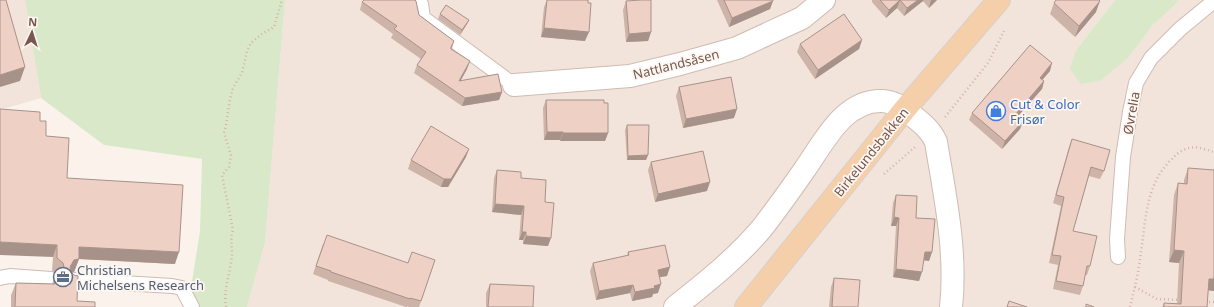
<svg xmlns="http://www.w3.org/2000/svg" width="1214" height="307" font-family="'Noto Sans',sans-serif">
  <rect width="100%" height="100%" fill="#fbf3eb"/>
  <path fill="#f2e4da" d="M0,0H25L41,98L0,110Z
    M285,0H1115L1076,50L1129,57L1152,26L1175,5L1178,0H1214V307H247L265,243Z"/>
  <path fill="#dae8ca" d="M25,0H285L265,243L247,307H188L200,231L202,159L104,145L41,98Z
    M1115,0H1178L1175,5L1152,26L1129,57L1101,80L1081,84L1070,69L1076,50Z"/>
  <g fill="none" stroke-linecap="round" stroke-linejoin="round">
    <g stroke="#cfbcb3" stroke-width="16">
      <path id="service" d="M415,0L421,4L423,18L514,85
        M1118,257L1117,239L1123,157L1130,112L1136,83L1151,58L1180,29L1214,1
        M0,278L10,276L51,279
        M74,280L172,286L182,288L192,307"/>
    </g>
    <g stroke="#cfbcb3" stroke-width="24">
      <path id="minor" d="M514,85L630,76L680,64L737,48L802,18L824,0
        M675,307C705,283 737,258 762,228C777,209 791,189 805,169C824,142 844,99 883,101C892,102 901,106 908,112C919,121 930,128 936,142C945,196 957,252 951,307"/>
    </g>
    <g stroke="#d8d0ce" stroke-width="24">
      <path id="primary" d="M746,307L905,109L999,0"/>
    </g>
    <path stroke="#d4b3a7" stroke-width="2.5" stroke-dasharray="1 3" stroke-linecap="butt" d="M945,117L988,63L1004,31
      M884,174L915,147
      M1135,287L1157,299L1180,300
      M1205,302H1214
      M226,307C223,288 231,272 232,254C232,245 230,239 233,230L222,175L229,167L231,155L224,133L226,125L230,99L233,88L242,73L247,51L251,43L262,34L274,27L282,0
      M1130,307C1134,291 1138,275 1140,259C1146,224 1144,185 1172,159C1176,154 1183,149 1190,148C1198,146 1207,150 1214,152"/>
    <use href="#service" stroke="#fff" stroke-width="14"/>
    <use href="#minor" stroke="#fff" stroke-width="22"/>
    <use href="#primary" stroke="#f4cfa9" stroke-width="22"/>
  </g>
  <path fill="#ceb3a9" d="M547,0H588L585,41L541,37L544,7Z
    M717,0H773L770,9L729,27Z
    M872,0H937L929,8L923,1L904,16L897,8L886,18L872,2Z
    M626,1L651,32L648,41L626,42L623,10Z
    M362,2L419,15L454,41L452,49L467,69L461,80L502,92L499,100L462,106L414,73L417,65L421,59L391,38L393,34L360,10Z
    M1054,3L1096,12L1075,37L1050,14Z
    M440,14L469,20L467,24L460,35L438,19Z
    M862,40L859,49L815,79L797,52L800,44Z
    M1050,71L1042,80L1044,81L1042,89L1017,117L1023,121L1020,129L1002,149L969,120L972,113Z
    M679,87L734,118L683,128L676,96Z
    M546,100L608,133L605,141H560V140H544L543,108Z
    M40,121L46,136L67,178L175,264L79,259L74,272H72L77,301L95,307H11V295L16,283L52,284L56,275L57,274L52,271L53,257Z
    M627,125L648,155L646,160H627L625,130Z
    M1072,139L1104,171L1100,179L1089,176L1073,231L1090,266L1087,275H1085L1083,286L1080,295L1053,289L1058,265L1049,263L1061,206L1053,203L1069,147Z
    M466,157L448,187H441L408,169L411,160Z
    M651,162L707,191L655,202L648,170Z
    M1188,168L1214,291L1208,290L1207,307H1162L1164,303L1177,304L1179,263L1169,262L1174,195L1178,183H1184V180Z
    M497,170L521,178L545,202L548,246L523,244V240H519L521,215L492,212L494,178Z
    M896,195L916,218L932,252L929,261L924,260L919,281L893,277L896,226H891L893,203Z
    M323,244L408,263L435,260L419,307H409L407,306V307H406L328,281V280L313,274Z
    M628,252L667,276L659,277L658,293L653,294L652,297L632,301L630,293L596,300L590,271L593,263L627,256Z
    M834,278L858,307H829L831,287Z
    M490,284L533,307H486V293Z"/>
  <path fill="#a7928a" d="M900,0L897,8L886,18L889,10Z
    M918,0H924L923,1L904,16L907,8Z
    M931,0H937L929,8Z
    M773,1L770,9L729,27L732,18Z
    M1100,1L1096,12L1075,37L1079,26Z
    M469,20L467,24L460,35L462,30Z
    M544,28L589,32L585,41L541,37Z
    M651,32L648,41L626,42L629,34Z
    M862,40L859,49L815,79L818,70Z
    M470,61L467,69L456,89L459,81Z
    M1052,63L1050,71L1038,85L1040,78Z
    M25,67L20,81L0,87V75Z
    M1044,81L1042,89L1013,122L1015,115Z
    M502,92L499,100L462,106L465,98Z
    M737,109L734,118L683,128L686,119Z
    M1023,121L1020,129L1002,149L1005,141Z
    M547,132H563L560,140H544Z
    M563,133H608L605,141H560Z
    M469,149L466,157L448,187H441L444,179Z
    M648,155L646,160H627L628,156Z
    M710,182L707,191L655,202L658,194Z
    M495,204L524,206L521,215L492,212Z
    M894,217L899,218L896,226H891Z
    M522,232H526L523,240H519Z
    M526,236L551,238L548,246L523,244Z
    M0,242L57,245L53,257L0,255Z
    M79,247L179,252L175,264L79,259L74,272L70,273V267Z
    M1174,250L1184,251L1179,263L1169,262Z
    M925,252H932L929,261L922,260Z
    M670,267L667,276L655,278L658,270Z
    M896,269L922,272L919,281L893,277Z
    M1209,279H1214V291L1204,290Z
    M661,284L658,293L653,294L652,297L632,301L635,292L654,286Z
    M633,285L630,293L596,300L599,291Z"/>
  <path fill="#efd0c5" stroke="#a7928a" d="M0,0H6L25,67L0,75Z
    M364,0H415L416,1L419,15L454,41L451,47V49L470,61L459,81L498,74L502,92L465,98L417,65L426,52L394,29L397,26L362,2Z
    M547,0H588V3H591L589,32L544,28Z
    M641,0H651V32L629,34L626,1Z
    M724,0H773V1L732,18Z
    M880,0H918L907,8L900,0L889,10Z
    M1056,0H1099L1100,1L1079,26L1054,3Z
    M446,5L469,20L462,30L440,14Z
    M844,14L862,40L818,70L800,44Z
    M1030,45L1052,63L1040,78L1044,81L1015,115L1023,121L1005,141L972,113Z
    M731,77L737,109L686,119L679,87Z
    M546,100H604V103H608V133H563V132H547Z
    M0,109L40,112V121H46V136L69,138L67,178L183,185L179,252L79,247V259L74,260L70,267L71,272L74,275L78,276L77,301L95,302V307H15L16,283L55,284L56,275L62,272L64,267L63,263L57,258V245L0,242Z
    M627,125H649L648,155L628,156Z
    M431,126L469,149L451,179H444L411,160Z
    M1072,139L1110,150L1104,171L1091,167L1073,231L1097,236L1090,266H1087L1083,286L1056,281L1061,256L1052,255L1064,197L1056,195Z
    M703,151L710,182L658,194L651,162Z
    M1188,168L1214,170V279H1209L1207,307H1164V303L1181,304L1184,251L1174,250L1178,183L1187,184Z
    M497,170L521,172V178L546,180L545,202L554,203L551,238L526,236V232H522L524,206L495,204Z
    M896,195L917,196L916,218L935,219L932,252H925L922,272L896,269L899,218L894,217Z
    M327,235L408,263L412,252L435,260L421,301L410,298V299L331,272V271L316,266Z
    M665,245L670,267L658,270L661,284L654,286L655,288L635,292L633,285L599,291L593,263L629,255L628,252Z
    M834,278L860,280L858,307H832Z
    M490,284L534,286L533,307H488Z
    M1009,301L1027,307H1007Z
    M1086,304L1094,307H1086Z"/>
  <defs>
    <g id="shop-ring" transform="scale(1)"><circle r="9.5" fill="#fef7f1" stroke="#3f7fe0" stroke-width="1.5"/><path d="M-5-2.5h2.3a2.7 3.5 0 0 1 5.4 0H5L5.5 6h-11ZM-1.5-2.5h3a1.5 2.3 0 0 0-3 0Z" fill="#3f7fe0"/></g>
    <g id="office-ring" transform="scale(1)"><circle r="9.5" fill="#fef7f1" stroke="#5c6f8a" stroke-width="1.5"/><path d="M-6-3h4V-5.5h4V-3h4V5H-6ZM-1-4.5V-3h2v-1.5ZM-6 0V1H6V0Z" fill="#5c6f8a"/></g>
  </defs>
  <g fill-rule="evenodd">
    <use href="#shop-ring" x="996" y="111"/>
    <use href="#office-ring" x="63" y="277"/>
  </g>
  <g text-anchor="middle" stroke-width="3.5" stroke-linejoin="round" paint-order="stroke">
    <g font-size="13" fill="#75584f" stroke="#fef7f1">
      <text transform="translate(676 64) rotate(-14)" y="5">Nattlandsåsen</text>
      <text transform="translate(1131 113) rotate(-80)" y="5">Øvrelia</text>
      <text transform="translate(871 152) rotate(-51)" y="5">Birkelundsbakken</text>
    </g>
    <g font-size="13" fill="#366cbe" stroke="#fef7f1" text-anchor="start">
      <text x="1010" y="109">Cut &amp; Color<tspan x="1010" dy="15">Frisør</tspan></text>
    </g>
    <g font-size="13" fill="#4e5e75" stroke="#fef7f1" text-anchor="start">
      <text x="77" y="275">Christian<tspan x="77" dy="15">Michelsens Research</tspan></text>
    </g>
  </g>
  <g transform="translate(32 32) rotate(4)" stroke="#fef7f1" stroke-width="3" paint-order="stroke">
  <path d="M0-3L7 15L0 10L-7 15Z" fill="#75584f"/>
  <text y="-6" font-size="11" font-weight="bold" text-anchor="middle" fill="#75584f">N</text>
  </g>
</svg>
